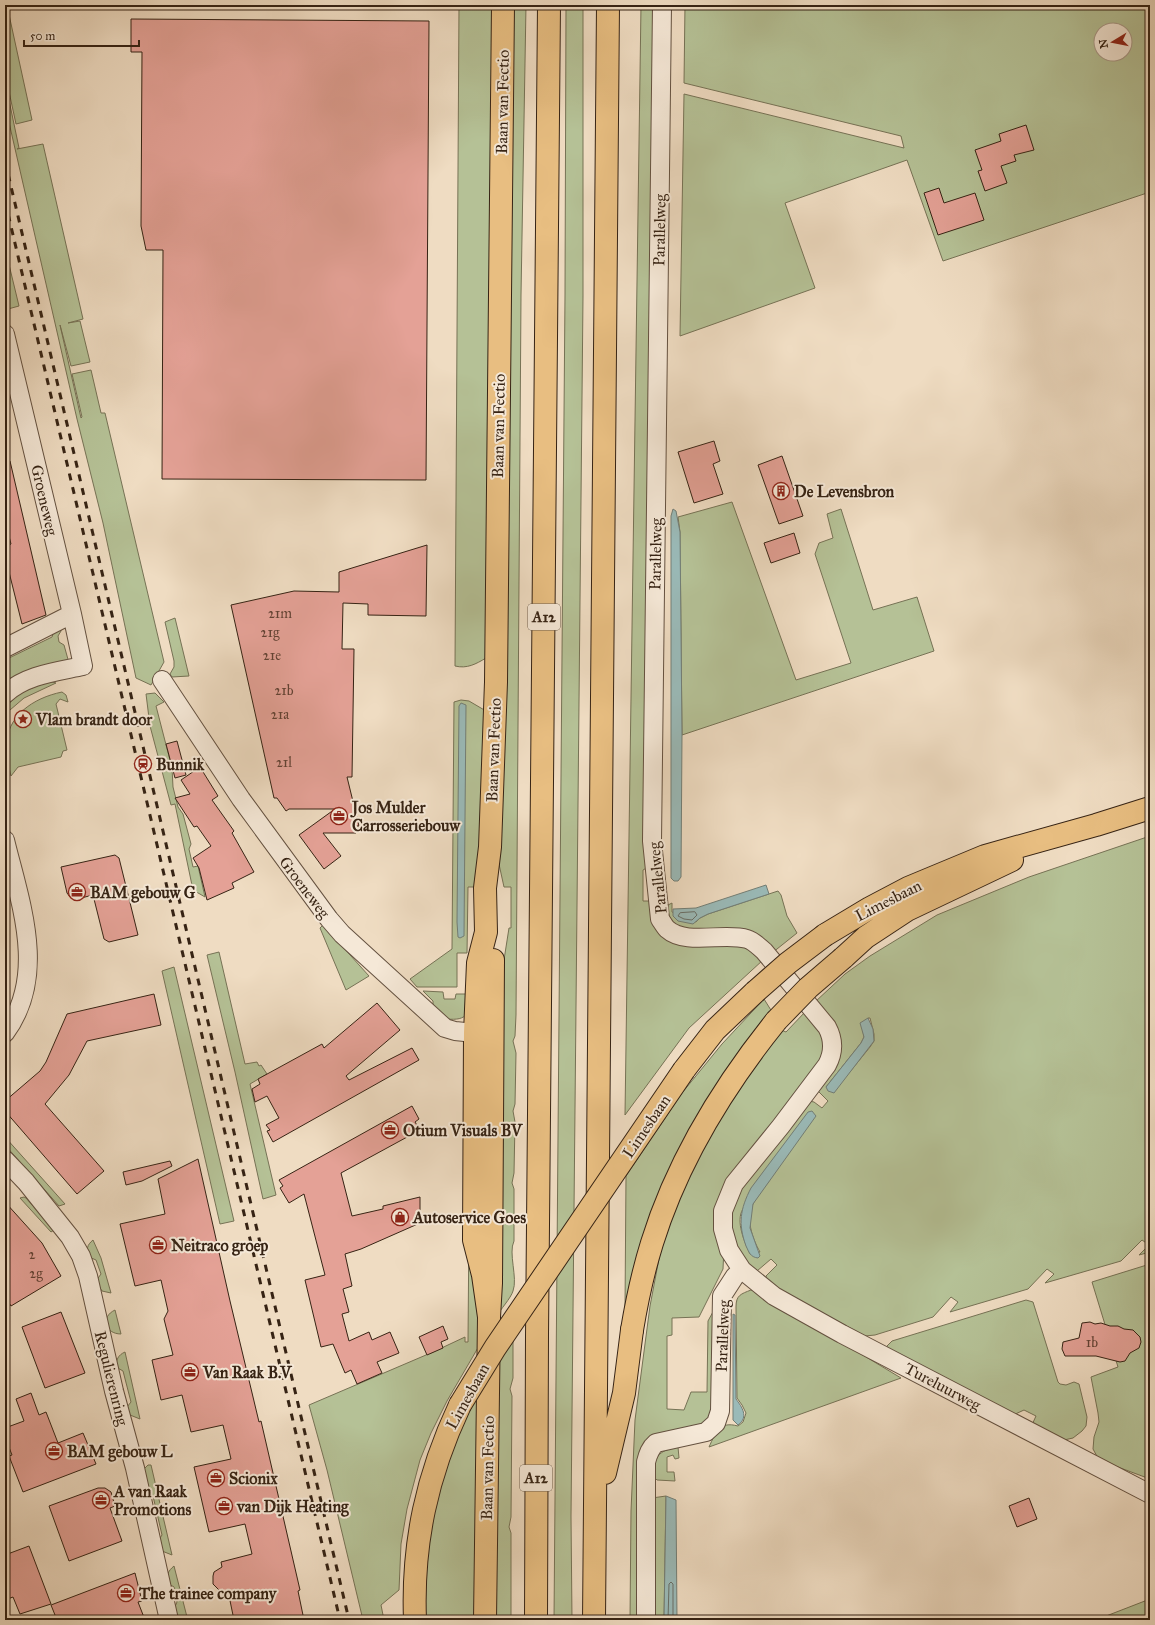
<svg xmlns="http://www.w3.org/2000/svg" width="1155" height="1625" font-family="'IM FELL Great Primer',serif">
  <rect width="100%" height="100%" fill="#efdcc2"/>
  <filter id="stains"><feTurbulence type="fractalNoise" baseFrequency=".005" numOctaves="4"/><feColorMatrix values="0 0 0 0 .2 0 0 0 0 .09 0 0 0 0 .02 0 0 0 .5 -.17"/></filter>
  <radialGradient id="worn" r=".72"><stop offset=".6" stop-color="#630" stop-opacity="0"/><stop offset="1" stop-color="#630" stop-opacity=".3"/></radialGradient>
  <path fill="#b5c196" stroke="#767255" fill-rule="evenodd" d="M5,5H10L11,9L8,10L32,120L16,124L5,73Z
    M459,5H495L486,658C476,664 467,669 455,666Z
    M511,5H526L521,295L516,1015L515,1036L513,1041L516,1053L515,1104L513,1111L515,1122L514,1173L512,1183L514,1189V1241C508,1253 518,1278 513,1291C511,1298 500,1310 496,1317L501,979L509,928H511V887H504L497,855Z
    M566,5H583V296L571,1516L572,1620H554L565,295Z
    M641,5H656L650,866L643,870V901H651L654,921L744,946L763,960L689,1028L625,1115Z
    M685,5H1150V192L943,261L907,160L785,203L815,288L680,336L684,94L904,148L901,136L684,83ZM1101,30H1125V54H1101Z
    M5,81L19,148L17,149L43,144L83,319L68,323L80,321L90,362L71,366L60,325L81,418L82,417L72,374L91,370L101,413H105L164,662L151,685L136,678L103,523L77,419L5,105Z
    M5,248L19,306L8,309L5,294Z
    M732,502L796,680L851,663L815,554L819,543L833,538L827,514L841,509L873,610L917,597L934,651L682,735L680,532L678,517Z
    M175,618L189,676L172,677L170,674L174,667V661L165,622Z
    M61,629V631L58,636L59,642L64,645L69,663L5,684V660L52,637L54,631Z
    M49,681L56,683L24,698L10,710L6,707L18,694Z
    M62,692L66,695L68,702L60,699L56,704L67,750L63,751L61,757L18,767L11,776C9,767 6,758 6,748C6,716 33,698 62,692Z
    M155,693L164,702L156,706L172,768L173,787L178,807L183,814L191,844L189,849L193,867L198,866L205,897L193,890L175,804L171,805L150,726L146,694Z
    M461,700L469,701L486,711L481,836L475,887H468L467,953H457V987H417L410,979L452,949L454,702Z
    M1150,836V1252L1139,1255L1149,1245L1142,1240L1121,1261L1045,1283L1054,1274L1047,1269L1028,1289L950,1312L958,1302L951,1297L933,1317L875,1335L865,1336L767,1283L766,1276L777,1265L771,1259L757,1271L744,1263L731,1230V1213L736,1195L809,1101L814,1102L822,1108L828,1101L818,1091L833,1067L815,1002L845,974L870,956L937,915L1029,877ZM868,1018H870L874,1034V1041L870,1047L849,1073L826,1087L861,1043L864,1037L863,1031ZM769,1181C764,1188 758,1195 754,1202C745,1218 752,1238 760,1252L750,1254C745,1243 735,1221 743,1209C749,1199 761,1190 769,1181Z
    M778,891L781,895L787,916L797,933L772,953L686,930C672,923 670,921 666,906L672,903V912L696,922L700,918L708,914Z
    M323,925L369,976L346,990L320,928Z
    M219,952L245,1064L257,1062L259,1066L261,1065L267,1074L250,1084L276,1195L263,1199L235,1072L207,955Z
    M174,967L234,1221L220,1224L162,971Z
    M423,991L443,992L444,999H455L456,994H474C468,1013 469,1021 446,1019L433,1007V1001Z
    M764,999L774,1015L755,1036L625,1309L626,1176L682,1093L722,1044Z
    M806,1011L822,1031L825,1054L727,1184L723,1269L699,1317L672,1318V1335L667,1336V1409L684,1410L691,1392H707L708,1321L714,1310L713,1414L704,1424L653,1439L641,1620H630L631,1511L635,1420L650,1306L662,1243L671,1211L716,1113L779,1029L786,1032Z
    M5,1137L65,1204L59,1206L5,1145Z
    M24,1197L26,1198L54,1230L51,1232L20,1198Z
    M469,1220L479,1272V1346L447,1401L431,1433L420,1460L407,1509L401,1544L399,1590L381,1605L384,1620H363L327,1470L309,1405L433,1352L465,1337V1342H468Z
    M93,1240L101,1258L111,1293L102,1291L96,1281L101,1274L96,1260L89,1257C86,1249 87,1245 93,1240Z
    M1150,1264V1479L1099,1460L1093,1449L1094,1437L1099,1422L1098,1413L1091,1377L1118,1367L1092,1282Z
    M751,1290L760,1293L901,1378L709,1447C716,1432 719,1421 738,1426L743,1422L746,1413L742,1405L737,1398L736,1307C736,1295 741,1294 751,1290Z
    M1026,1300L1033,1302L1058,1382L1060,1384L1066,1385L1074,1382L1079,1384L1087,1417L1086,1426L1082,1431L1073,1438L1064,1440L1031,1427L1036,1416L1024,1410L1009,1417L887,1349V1346L892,1341Z
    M115,1310L121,1334C105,1334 100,1317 115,1310Z
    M513,1333V1378L510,1389L512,1396L511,1517L509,1527L511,1533V1620H493L495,1356Z
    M125,1352L140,1419L130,1415L127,1407L131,1402L123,1371L116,1367C116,1360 118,1355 125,1352Z
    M479,1392L478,1620H420L419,1610L440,1468Z
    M678,1447L679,1458L675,1459L673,1455L667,1457V1472H674L675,1481L657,1480L654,1477C654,1457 657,1451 678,1447Z
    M148,1465H151L172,1555L162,1551L158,1541L162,1535L153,1496L146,1492L144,1469Z
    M666,1496L664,1620H651L652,1498Z
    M174,1566L187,1617C180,1618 176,1616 174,1609L177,1602L174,1587L167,1583C167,1574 168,1571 174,1566Z
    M1150,1599V1620H1101V1618Z"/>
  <path fill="#9abab8" stroke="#727e76" d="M673,509L676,511L680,532L682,735L681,877L678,881H674L671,878V516Z
    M461,703L466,705L464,936L460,938L458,937L457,922L459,706Z
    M766,885L769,894L708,914L700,918L693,924L678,921L673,916V909L696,908Z
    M868,1018L873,1029L874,1041L834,1093L828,1091L826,1087L861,1043L864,1037L860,1023Z
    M812,1111L816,1116L753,1204L750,1228L760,1256L758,1258C750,1257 749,1252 746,1246C738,1224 740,1209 751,1188L808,1112Z
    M733,1314L735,1315L736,1399C742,1407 749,1417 738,1425L733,1420Z
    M666,1496L676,1500L677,1620H664Z"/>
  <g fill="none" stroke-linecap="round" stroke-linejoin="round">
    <path stroke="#686e66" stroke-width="1" d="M695,912L697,915L692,920L684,919L678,916L680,913Z
      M668,1620L669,1584L671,1582L673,1584V1620"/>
  </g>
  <path fill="#e4a196" stroke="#362314" d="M131,19L429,21L426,480L162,479L163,250H146L141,226L142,52H131Z
    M1026,125L1034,150L1014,155L1016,161L1001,166L1007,183L985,191L978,171L982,170L975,150L1001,141L999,134Z
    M939,188L944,203L975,193L984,220L938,235L924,193Z
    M714,441L720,461L713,464L723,494L694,503L678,452Z
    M782,456L803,516L779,524L758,465Z
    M5,461H10L46,615L22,624L5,556V547L11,544L5,521Z
    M794,533L800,553L771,563L764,543Z
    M427,545L426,616L368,615V604L343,603L342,649H354L352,777H347L359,826H356V833H323L341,856L324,869L299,835L335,809H289L286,811L277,798H274L231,605L294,591L339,592V572Z
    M177,741L186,775L175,778L166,744Z
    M200,767L218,796L212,800L234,831L232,833L254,872L232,883L234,888L207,900L199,868L193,858L211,846L197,826L194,827L175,798L190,794L181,780Z
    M115,855L119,858L138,935L109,942L104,939L93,895L77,899L70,897L67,893L61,867Z
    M154,994L161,1025L87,1041L69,1075L45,1104L104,1171L77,1194L5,1111V1101L40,1071L46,1062L67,1014Z
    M377,1003L400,1030L346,1076L349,1080L412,1048L419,1060L273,1142L267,1131L270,1130L266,1125L279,1118L267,1096L255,1102L252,1089L260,1084L258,1079L322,1044L324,1048Z
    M412,1106L419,1119L415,1122L420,1130L341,1173L352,1216L383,1209V1206L420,1197V1223L361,1249L345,1254L352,1286L343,1289L349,1312L342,1314L349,1341L369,1332L372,1340L390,1332L399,1353L377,1362L382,1373L357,1384L351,1370L345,1373L333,1344L321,1347L305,1280L325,1275L304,1194L289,1203L280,1188L283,1186L279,1180Z
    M198,1159L230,1301L259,1422L261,1421L300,1590L298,1591L304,1620H234L228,1591L219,1590L213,1584V1576L214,1572L222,1567L221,1562L252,1554L245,1524L209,1532L194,1467L231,1459L223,1425L191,1432L182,1395L161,1400L152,1360L173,1355L164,1319L168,1311L161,1280L135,1286L120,1224L165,1214L158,1179Z
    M170,1161L172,1166L142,1181L126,1185L123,1172Z
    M5,1202L42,1243L61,1276L11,1306L5,1296Z
    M61,1312L85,1373L45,1388L22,1327Z
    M1090,1322L1095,1324L1101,1323L1110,1326H1118L1124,1329L1133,1330L1140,1337L1141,1342L1139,1348L1130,1353L1125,1361L1120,1362L1096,1356H1065L1062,1349L1063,1342L1079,1338L1082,1323Z
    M443,1326L448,1339L441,1342L443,1348L427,1355L419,1337Z
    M31,1393L39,1415L46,1412L58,1443L83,1433L96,1464L23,1492L9,1456L12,1455L5,1437V1428L24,1421L16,1399Z
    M98,1488H105L111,1492L115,1506L110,1508L122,1541L69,1561L49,1506Z
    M1029,1498L1037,1519L1017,1527L1009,1506Z
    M29,1546L51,1604L20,1614L13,1597L5,1600V1555Z
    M135,1573L142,1601L138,1602L145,1620H57L51,1605Z"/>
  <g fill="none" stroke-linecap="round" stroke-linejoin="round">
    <g stroke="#645140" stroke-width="20">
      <path id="minor" d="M662,5L652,841L660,919C662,922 665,927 667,929C686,946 724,932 747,939C754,941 759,947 764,951L827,1027C834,1040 834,1052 827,1065L781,1126L734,1184L723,1211V1229L729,1250L742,1270L774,1296L842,1334L1150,1494
        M5,334L72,614L83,666C55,672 26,675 5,694
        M5,648L72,614
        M162,680L241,799L329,919L342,934L445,1028L455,1031L475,1033L485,1042
        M5,840C20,902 48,975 5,1033
        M5,1160L26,1182L70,1237L81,1256L88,1276L114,1391L135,1468L169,1620
        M646,1620V1462C648,1454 650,1448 656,1443L706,1432L716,1423L720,1411L722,1296L735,1276L742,1270"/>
    </g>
    <g stroke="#362314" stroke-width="24">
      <path id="major" d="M825,935L870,908L908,888L985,856L1096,825L1150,808
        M843,958L866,937L907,910L1012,860
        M684,1070L715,1030L755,992
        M489,1317L483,1275L474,1240L475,1033L478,963L486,932L485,888L490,847L496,682L503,5
        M632,1330C637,1300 643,1272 652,1243C677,1162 723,1087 776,1021
        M415,1620C412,1543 427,1475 460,1405
        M485,1620L489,1317L491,1283L493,960"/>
    </g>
    <g stroke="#362314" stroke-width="24">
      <path id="highway" d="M605,1473L624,1393L632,1330
        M536,1620L537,1336L549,5
        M594,1620L608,5"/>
    </g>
    <use href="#minor" stroke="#f5e8d7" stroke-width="18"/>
    <use href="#major" stroke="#e8be81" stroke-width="22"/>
    <use href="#highway" stroke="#e8be81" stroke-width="22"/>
    <path stroke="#362314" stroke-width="3" stroke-dasharray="7 7" stroke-linecap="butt" d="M5,161L349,1620
      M5,201L340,1620"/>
    <g stroke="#362314" stroke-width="24" stroke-linecap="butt">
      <path id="major-bridge" d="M755,992L788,963L825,935
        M776,1021L808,988L843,958
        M460,1405L495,1348L684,1070"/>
    </g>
    <use href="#major-bridge" stroke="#e8be81" stroke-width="22"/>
  </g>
  <defs>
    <g id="building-ring" transform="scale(0.9)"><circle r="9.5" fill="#f5e8d7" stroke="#8f2418" stroke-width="1.5"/><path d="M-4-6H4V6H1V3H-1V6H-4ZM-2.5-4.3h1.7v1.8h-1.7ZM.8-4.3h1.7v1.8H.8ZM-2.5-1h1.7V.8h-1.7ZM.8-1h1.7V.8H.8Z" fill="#8f2418"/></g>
    <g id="sight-ring" transform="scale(0.9)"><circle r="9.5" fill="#f5e8d7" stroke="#8f2418" stroke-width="1.5"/><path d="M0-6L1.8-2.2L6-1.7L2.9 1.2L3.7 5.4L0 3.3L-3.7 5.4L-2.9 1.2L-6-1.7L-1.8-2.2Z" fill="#8f2418"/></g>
    <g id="station-ring" transform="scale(0.9)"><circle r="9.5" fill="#f5e8d7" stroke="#8f2418" stroke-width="1.5"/><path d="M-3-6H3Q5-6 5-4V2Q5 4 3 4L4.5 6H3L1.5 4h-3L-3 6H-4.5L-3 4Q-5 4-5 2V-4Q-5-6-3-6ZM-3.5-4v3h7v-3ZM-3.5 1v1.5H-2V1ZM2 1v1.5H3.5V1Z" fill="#8f2418"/></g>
    <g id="office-ring" transform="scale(0.9)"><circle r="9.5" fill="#f5e8d7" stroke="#8f2418" stroke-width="1.5"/><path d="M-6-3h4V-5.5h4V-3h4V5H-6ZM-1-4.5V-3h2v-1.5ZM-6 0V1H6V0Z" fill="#8f2418"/></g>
    <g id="shop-ring" transform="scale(0.9)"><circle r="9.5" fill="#f5e8d7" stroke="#8f2418" stroke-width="1.5"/><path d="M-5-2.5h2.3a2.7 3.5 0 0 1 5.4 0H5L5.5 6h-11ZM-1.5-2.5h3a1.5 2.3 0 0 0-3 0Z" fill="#8f2418"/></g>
  </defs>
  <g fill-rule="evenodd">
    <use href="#building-ring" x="781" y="491"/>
    <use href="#sight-ring" x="23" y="719"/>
    <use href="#station-ring" x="143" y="764"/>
    <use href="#office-ring" x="339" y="816"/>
    <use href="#office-ring" x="77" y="892"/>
    <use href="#office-ring" x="390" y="1130"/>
    <use href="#shop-ring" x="400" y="1217"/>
    <use href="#office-ring" x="158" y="1245"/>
    <use href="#office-ring" x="190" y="1372"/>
    <use href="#office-ring" x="54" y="1451"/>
    <use href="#office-ring" x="216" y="1478"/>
    <use href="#office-ring" x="101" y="1500"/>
    <use href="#office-ring" x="224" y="1506"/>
    <use href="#office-ring" x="126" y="1593"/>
  </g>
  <g text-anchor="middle" stroke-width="4" stroke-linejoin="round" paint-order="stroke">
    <g font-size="14" fill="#624234">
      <text x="280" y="618">21m</text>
      <text x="270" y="637">21g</text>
      <text x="272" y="660">21e</text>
      <text x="284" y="695">21b</text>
      <text x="280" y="719">21a</text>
      <text x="284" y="767">21l</text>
      <text x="32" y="1259">2</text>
      <text x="36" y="1278">2g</text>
      <text x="1092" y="1347">1b</text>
    </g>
    <g fill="#f5e8d7" stroke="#6f5e4e" stroke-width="1">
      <rect x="528" y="604" width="32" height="26" rx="3"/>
      <rect x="520" y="1465" width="32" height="26" rx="3"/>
    </g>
    <g font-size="15" font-weight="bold" fill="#362314">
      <text x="544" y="622">A12</text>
      <text x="536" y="1483">A12</text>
    </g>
    <g font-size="16" fill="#362314" stroke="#f5e8d7">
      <text transform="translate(502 102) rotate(-89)" y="6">Baan van Fectio</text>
      <text transform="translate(659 230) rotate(-89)" y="6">Parallelweg</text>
      <text transform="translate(498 426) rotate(-89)" y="6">Baan van Fectio</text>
      <text transform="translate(45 500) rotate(77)" y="6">Groeneweg</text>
      <text transform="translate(655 554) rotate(-89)" y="6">Parallelweg</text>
      <text transform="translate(493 750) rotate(-88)" y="6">Baan van Fectio</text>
      <text transform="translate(657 878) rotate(-96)" y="6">Parallelweg</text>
      <text transform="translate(305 887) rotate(53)" y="6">Groeneweg</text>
      <text transform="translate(888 900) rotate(-27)" y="6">Limesbaan</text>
      <text transform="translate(646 1126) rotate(-56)" y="6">Limesbaan</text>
      <text transform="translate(722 1336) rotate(-88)" y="6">Parallelweg</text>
      <text transform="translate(112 1378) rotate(76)" y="6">Regulierenring</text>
      <text transform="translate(943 1386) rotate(28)" y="6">Tureluurweg</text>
      <text transform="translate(467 1396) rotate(-61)" y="6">Limesbaan</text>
      <text transform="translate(487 1468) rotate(-89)" y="6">Baan van Fectio</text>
    </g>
    <g font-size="16" font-weight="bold" fill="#362314" stroke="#f5e8d7" text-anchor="start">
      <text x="794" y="497">De Levensbron</text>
      <text x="36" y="725">Vlam brandt door</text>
      <text x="156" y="770">Bunnik</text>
      <text x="352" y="813">Jos Mulder<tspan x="352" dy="18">Carrosseriebouw</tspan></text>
      <text x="90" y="898">BAM gebouw G</text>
      <text x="403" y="1136">Otium Visuals BV</text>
      <text x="413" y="1223">Autoservice Goes</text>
      <text x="171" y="1251">Neitraco groep</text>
      <text x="203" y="1378">Van Raak B.V</text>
      <text x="67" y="1457">BAM gebouw L</text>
      <text x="229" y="1484">Scionix</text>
      <text x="114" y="1497">A van Raak<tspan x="114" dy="18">Promotions</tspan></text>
      <text x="237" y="1512">van Dijk Heating</text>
      <text x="139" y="1599">The trainee company</text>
    </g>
  </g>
  <rect width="1155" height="1625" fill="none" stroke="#efdcc2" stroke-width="20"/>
  <rect x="6" y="6" width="1143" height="1613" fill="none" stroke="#362314" stroke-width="2"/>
  <rect x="10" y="10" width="1135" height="1605" fill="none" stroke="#362314"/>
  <g transform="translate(1113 42) rotate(260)"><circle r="19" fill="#f5e8d7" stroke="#a99989"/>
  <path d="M0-3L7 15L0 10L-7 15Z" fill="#8f2418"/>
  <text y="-6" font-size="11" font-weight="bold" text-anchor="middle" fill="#362314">N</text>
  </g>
  <path d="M24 40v6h115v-6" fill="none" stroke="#362314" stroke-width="2"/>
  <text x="30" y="40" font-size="12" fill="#362314" stroke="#f5e8d7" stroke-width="3" paint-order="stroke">50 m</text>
  <rect width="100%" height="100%" filter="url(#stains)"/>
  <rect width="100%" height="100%" fill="url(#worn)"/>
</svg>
